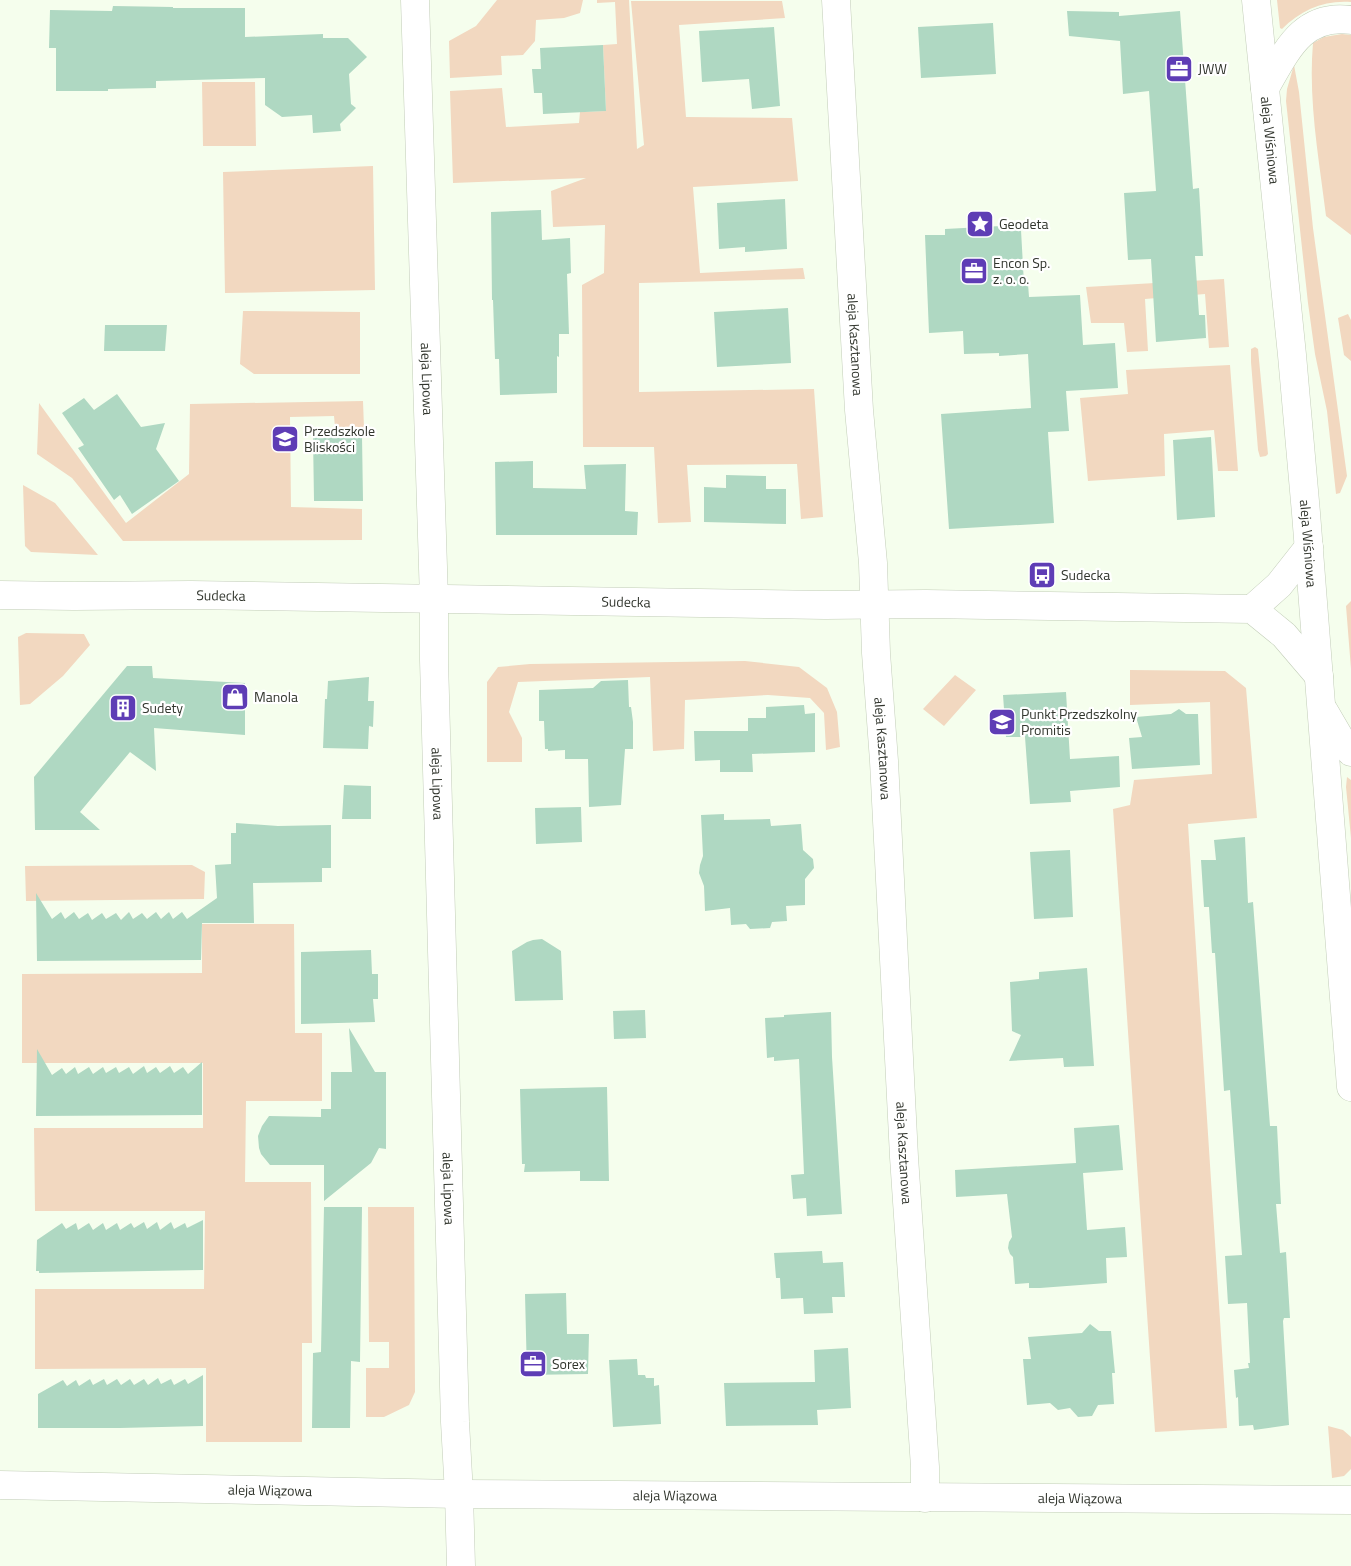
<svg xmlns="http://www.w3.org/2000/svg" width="1351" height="1566" font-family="'Titillium Web',sans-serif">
  <rect width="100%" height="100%" fill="#f5feed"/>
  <path fill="#f2d8c0" d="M497,0H583L580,13L564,18L536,20L535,41L523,55L501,56L502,75L450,78L449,41L476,26Z
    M597,0H629L637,149L644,145L631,1H782L785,18L679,25L686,117L792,118L798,181L693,187L700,273L803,268L805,279L639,283V392L814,389L823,517L801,519L797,464L687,465L691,522L658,523L654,447H583L582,285L604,273L605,225L553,227L551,191L586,178L453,183L450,91L502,88L506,127L579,123L580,112L606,111L603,45L617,44L615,2L597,3Z
    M1277,0H1351V2C1324,0 1301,10 1282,29L1280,28Z
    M1342,34L1351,35V235L1326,216C1319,158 1308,101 1313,43L1324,37Z
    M1294,65L1299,92L1313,228L1347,476L1340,493L1336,494L1327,411L1315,354L1308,303L1286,101L1287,89Z
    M202,82H255L256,146H203Z
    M373,166L375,290L225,293L223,172Z
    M1224,279L1229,347L1209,348L1205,294L1145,299L1148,351L1127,352L1124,323H1091L1086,287Z
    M243,311L360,312V374H254L240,364Z
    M1348,314L1351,320V361L1344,355L1338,318Z
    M1255,347L1258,349L1268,454L1266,456L1260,457L1258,450L1251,362V349Z
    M1230,365L1238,471H1218L1214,430L1164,434L1165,476L1088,481L1080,398L1128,394L1126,370Z
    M363,401L364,428L335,427L334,416L290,417L291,507L362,509V540L123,541L72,478L37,454L39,403L126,523L189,474L190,404Z
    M23,485L55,503L98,555L31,552L25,546Z
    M1351,601V669L1346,606Z
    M26,633L84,634L90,645L63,676L30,704L20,705L18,637Z
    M745,661L799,667L827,688L837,712L840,747L826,750L824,713L810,698L768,695L685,700L684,749L653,751L650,677L518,682L509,712L522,738V762H487V682L498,667L530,664Z
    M1130,670L1225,671L1246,688L1257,818L1188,824L1227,1428L1155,1432L1113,809L1130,805L1134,780L1212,774L1210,702L1130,705Z
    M955,675L976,690L944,726L923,709Z
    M1347,777L1351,780V838L1346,787Z
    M192,865L205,872L204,899L26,901L25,866Z
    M202,924H294L295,1033H322V1101H246L245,1182H311L312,1343H302V1442H206V1368L35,1369V1289H204L205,1211H35L34,1128H203V1063H22V974L202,973Z
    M368,1207H414L415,1392L409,1405L384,1417H366V1368H389V1342H369Z
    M1328,1426L1343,1430L1351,1437V1469L1344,1476L1332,1478Z"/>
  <path fill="#afd8c2" d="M113,6L173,7V8H245V37L323,34V38H348L367,57L349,74L351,104L356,108L340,124L341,131L313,133L312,115L282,117L265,105V78L156,81V88L108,89V91H56V48H49L50,10L112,11Z
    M1067,11L1119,12V16L1180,11L1193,189L1199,188L1203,256H1195L1199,315H1205L1206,338L1156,342L1151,259L1128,260L1124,193L1156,191L1149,91L1123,94L1120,41L1069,36Z
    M993,23L996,74L921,78L918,27Z
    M774,27L780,106L752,109L749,79L702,82L699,31Z
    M603,45L606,111L543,114L542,93H534L532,69H541L540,48Z
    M785,199L787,249L745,252V247L719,249L717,203Z
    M541,210L542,240L570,238L571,273L567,274L569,334H559V357L557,356V393L500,395L499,359H495L493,300H492L491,212Z
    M1001,226L1000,231L1021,230L1024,284H1028L1029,297L1080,295L1083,345L1115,343L1118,388L1066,391L1069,431L1048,432L1054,523L949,529L941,414L1031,408L1028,354L999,356V353L964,354L963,331L929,333L925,235H945V229Z
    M788,308L791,363L717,367L714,312Z
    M105,325H167L165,351H104Z
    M117,394L141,427L165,423L156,449L179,481L132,514L120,495L114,500L78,448L84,445L62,413L84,398L94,410Z
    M313,436H362L363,501H314Z
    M1211,437L1215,517L1177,520L1173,440Z
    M533,461V488L586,489L584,465L626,464L625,511L638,512L637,535H496L495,462Z
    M726,475L766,476V489H786V524L704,522V487L726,488Z
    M127,666H152L153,678L245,683V735L154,728L156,771L130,752L80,812L100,830H35L34,777Z
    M369,677L368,701H374L373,727L369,726L368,749L323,748L325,699H327L328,681Z
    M628,680L629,707H631L633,722V749H625L621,805L589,807L588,759H565V750L548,751V749H545L544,721H539V690L593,688L601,681Z
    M1066,692L1070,759L1119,756L1120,787L1070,791L1071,802L1030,804L1025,737H1006L1003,695Z
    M804,705L805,714L815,713V752L752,754L753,772H720V760L695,761L694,731H748V718H766V707Z
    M1179,709L1186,714H1198L1200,765L1132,769L1129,738L1142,737L1136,717L1171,714Z
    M344,785L371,786V819H342Z
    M581,807L582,842L536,844L535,808Z
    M724,814V820L770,819L771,826L801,824L803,850L813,859L814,868L805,879V905L786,906L787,921L772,922L770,928L750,929L746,924L731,925L730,908L705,911L704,886L699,873L700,865L703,856L701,815Z
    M236,823L278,826L331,825V868H322V882L253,883L254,923H202L201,960L37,961L36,893L52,919L61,912L65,919L74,912L79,919L88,913L92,920L102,913L106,919L116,913L121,920L129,912L133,919L142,913L147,919L156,912L161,919L169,912L173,919L182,912L187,919L217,898L215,865L231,864V833H236Z
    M1245,837L1248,903L1253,902L1270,1126H1277L1281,1204H1276L1280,1253L1286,1252L1290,1318H1284L1283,1321L1289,1425L1254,1430L1253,1425L1239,1426L1238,1397L1236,1398L1234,1370L1249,1368L1248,1363H1250L1247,1303L1228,1304L1225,1256L1242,1255L1230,1090L1224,1091L1215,953H1212L1209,907H1204L1201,860H1216L1214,840Z
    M1070,850L1073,917L1034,919L1030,852Z
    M542,939L561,951L563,1000L515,1001L512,951L527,942L533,940Z
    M371,950L372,974H378V999H373L375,1022L301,1024V952Z
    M1087,968L1094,1066L1064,1067L1063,1058L1009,1061L1021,1035L1012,1031L1010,982L1039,979V972Z
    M645,1010L646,1038L614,1039L613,1011Z
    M831,1012L832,1057L842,1214L807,1216L806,1198L793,1199L791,1175L804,1174L799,1059L774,1061V1057L767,1058L765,1018L784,1017V1015Z
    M349,1028L375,1072H386V1149L379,1148L371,1163L324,1201V1165H270L261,1154L259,1148L258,1136L262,1126L269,1116L321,1117V1109H331V1072H352Z
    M37,1049L52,1075L62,1068L66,1074L75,1067L78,1074L89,1067L93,1074L103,1067L106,1073L116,1067L119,1073L129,1067L133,1074L144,1066L147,1073L156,1067L160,1073L170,1066L174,1073L183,1067L188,1074L202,1062V1115L36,1116Z
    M607,1087L609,1181H580V1171L524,1172L525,1164H522L520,1089Z
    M1119,1125L1123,1170L1083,1173L1087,1230L1125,1227L1127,1257L1106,1258L1107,1283L1040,1288H1029V1283L1015,1284L1013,1257L1010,1254L1008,1248L1009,1242L1012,1237L1007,1194L956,1197L955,1170L1076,1163L1074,1128Z
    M324,1207H362L360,1362L351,1361L350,1428H312L313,1353L321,1352Z
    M203,1220V1270L39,1273V1271H36L37,1240L62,1223L66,1229L76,1223L78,1230L89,1223L93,1230L103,1223L106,1230L117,1223L120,1230L131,1223L134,1228L144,1222L147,1229L157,1222L160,1230L171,1222L174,1229L185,1223L187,1228Z
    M822,1251L823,1263L843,1262L845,1297H832L833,1313L804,1314L803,1298L781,1299L780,1278H776L774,1253Z
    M566,1293L567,1334H589L588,1374L527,1375L525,1294Z
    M1090,1324L1099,1331H1111L1115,1373H1112L1114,1404L1098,1405L1092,1416L1078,1417L1070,1408L1058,1410L1050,1403L1027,1405L1023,1359H1031L1028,1337L1082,1333Z
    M848,1348L851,1408L817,1410L818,1425L726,1426L724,1383L815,1382L814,1350Z
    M637,1359L638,1375H645L646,1378H654V1386L659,1385L661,1424L613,1427L609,1360Z
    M203,1375V1426L120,1428H38V1394L63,1380L67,1386L76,1380L79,1386L90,1379L93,1385L104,1379L107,1385L117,1379L121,1385L130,1379L134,1385L144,1379L148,1385L158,1378L161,1384L171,1379L174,1385L185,1379L188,1384Z"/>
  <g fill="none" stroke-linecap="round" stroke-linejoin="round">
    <g stroke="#c2cdb8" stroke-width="29">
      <g id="minor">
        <path id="s1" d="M415,0L434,599V660L455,1422L459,1494L461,1566"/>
        <path id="s2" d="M836,0L859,410L873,563L876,653L884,761L904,1157L925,1467V1498"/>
        <path id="s3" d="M0,1485L459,1494L1351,1500"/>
      </g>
    </g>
    <g stroke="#c2cdb8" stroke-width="29">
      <g id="tertiary">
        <path id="s4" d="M0,595L74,596L191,595L825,605L926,604L1252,609L1284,635L1319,676"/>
        <path d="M1252,609L1279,585L1309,547"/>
      </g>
    </g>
    <g stroke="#c2cdb8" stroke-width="29">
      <g id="primary">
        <path id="s5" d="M1256,0L1292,355L1306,513L1351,1087"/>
        <path d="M1265,88C1286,52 1302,13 1351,20"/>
        <path d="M1324,711L1342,742L1351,752"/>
      </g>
    </g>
    <use href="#minor" stroke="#fff" stroke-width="28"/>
    <use href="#tertiary" stroke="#fff" stroke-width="28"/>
    <use href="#primary" stroke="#fff" stroke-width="28"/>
  </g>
  <defs>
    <g id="office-square" transform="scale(1.4375)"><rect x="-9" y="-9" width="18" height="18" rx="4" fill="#5e3db5" stroke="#fff"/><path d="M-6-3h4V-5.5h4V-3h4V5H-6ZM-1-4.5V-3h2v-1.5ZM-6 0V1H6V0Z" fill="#fff"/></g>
    <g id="sight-square" transform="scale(1.4375)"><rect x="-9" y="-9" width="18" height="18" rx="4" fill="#5e3db5" stroke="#fff"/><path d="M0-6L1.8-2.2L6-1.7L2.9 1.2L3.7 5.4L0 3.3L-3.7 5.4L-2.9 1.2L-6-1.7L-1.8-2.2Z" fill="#fff"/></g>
    <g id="school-square" transform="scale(1.4375)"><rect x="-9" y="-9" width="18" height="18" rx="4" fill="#5e3db5" stroke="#fff"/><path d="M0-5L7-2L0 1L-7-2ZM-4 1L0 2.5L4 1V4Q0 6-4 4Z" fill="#fff"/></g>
    <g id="bus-square" transform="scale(1.4375)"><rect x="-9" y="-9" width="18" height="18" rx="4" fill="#5e3db5" stroke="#fff"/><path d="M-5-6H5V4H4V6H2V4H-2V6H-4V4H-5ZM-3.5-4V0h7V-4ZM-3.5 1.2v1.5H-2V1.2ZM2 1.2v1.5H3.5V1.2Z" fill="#fff"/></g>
    <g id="shop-square" transform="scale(1.4375)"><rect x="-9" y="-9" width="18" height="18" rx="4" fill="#5e3db5" stroke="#fff"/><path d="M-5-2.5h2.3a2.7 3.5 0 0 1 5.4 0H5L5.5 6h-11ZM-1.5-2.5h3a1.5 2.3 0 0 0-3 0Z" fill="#fff"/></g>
    <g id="building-square" transform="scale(1.4375)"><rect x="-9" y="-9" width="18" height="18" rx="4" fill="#5e3db5" stroke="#fff"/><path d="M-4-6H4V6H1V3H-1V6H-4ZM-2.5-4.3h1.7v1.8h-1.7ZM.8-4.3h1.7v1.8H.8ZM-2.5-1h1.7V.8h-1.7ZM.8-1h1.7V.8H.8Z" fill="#fff"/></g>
  </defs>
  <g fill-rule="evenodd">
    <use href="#office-square" x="1179" y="69"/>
    <use href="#sight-square" x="980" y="224"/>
    <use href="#office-square" x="974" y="271"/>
    <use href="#school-square" x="285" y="439"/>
    <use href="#bus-square" x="1042" y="575"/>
    <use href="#shop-square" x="235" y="697"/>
    <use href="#building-square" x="123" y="708"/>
    <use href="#school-square" x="1002" y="722"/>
    <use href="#office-square" x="533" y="1364"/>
  </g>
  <g text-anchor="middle" stroke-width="4.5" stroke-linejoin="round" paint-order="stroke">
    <g font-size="14" fill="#31352d" stroke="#fff" text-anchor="start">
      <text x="1198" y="74">JWW</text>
      <text x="999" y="229">Geodeta</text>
      <text x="993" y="268">Encon Sp.<tspan x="993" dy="16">z. o. o.</tspan></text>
      <text x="304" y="436">Przedszkole<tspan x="304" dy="16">Bliskości</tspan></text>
      <text x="1061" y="580">Sudecka</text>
      <text x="254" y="702">Manola</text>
      <text x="142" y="713">Sudety</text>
      <text x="1021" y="719">Punkt Przedszkolny<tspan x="1021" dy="16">Promitis</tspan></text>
      <text x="552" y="1369">Sorex</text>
    </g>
    <g font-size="14" fill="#31352d" stroke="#fff">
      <text dy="5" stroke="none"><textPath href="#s5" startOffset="141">aleja Wiśniowa</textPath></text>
      <text dy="5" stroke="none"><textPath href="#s2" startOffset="345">aleja Kasztanowa</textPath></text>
      <text dy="5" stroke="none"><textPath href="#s1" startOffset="379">aleja Lipowa</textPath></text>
      <text dy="5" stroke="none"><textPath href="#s5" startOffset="546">aleja Wiśniowa</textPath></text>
      <text dy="5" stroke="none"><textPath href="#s4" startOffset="221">Sudecka</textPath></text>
      <text dy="5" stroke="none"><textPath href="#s4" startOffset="626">Sudecka</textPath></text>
      <text dy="5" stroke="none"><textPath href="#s2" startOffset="750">aleja Kasztanowa</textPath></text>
      <text dy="5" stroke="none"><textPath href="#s1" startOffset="784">aleja Lipowa</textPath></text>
      <text dy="5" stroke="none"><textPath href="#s2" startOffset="1155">aleja Kasztanowa</textPath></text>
      <text dy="5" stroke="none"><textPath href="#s1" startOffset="1189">aleja Lipowa</textPath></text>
      <text dy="5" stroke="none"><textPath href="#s3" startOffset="270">aleja Wiązowa</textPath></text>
      <text dy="5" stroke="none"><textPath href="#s3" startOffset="675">aleja Wiązowa</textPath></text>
      <text dy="5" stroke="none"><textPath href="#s3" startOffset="1080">aleja Wiązowa</textPath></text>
    </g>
  </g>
</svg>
